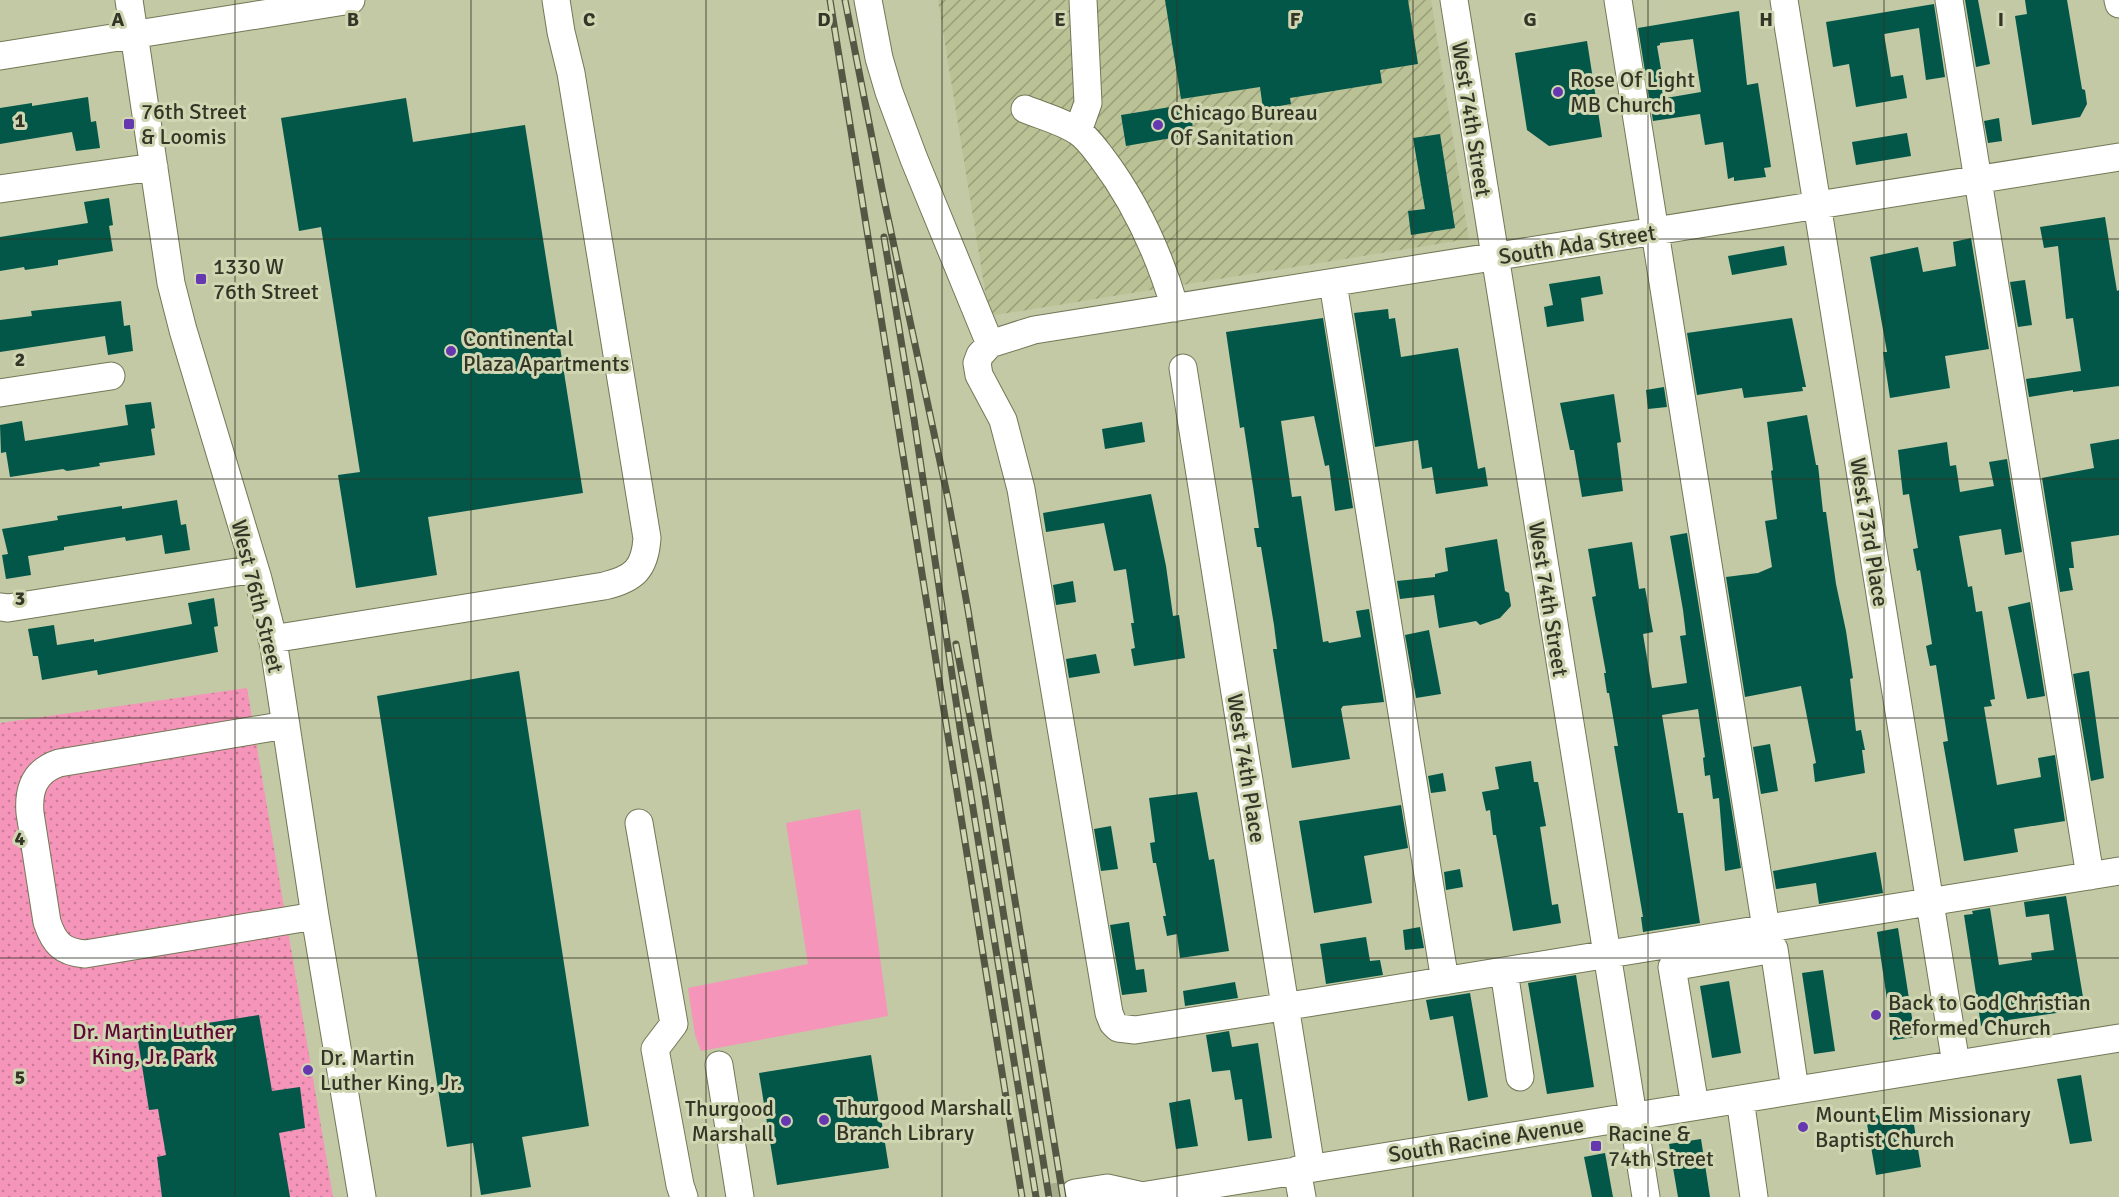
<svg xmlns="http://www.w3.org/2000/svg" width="2119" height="1197" font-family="Signika,sans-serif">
  <defs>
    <pattern id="industrial-furrows" width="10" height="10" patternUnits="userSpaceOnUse" patternTransform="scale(1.5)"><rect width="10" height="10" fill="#bac295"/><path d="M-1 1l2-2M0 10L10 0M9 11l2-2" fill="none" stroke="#989e79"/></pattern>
    <pattern id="park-dots" width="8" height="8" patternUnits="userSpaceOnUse" patternTransform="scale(1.5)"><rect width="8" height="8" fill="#f695ba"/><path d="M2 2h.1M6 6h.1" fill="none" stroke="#c87a97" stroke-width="1.8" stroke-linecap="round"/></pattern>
  </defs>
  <rect width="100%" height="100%" fill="#c2c9a4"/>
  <path fill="url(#industrial-furrows)" d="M938,0H1431L1469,239L989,316Z"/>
  <path fill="#f695ba" d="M860,809L888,1016L701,1051L695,1035L688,988L808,964L786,823Z"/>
  <path fill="url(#park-dots)" d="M247,688L333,1197H0V723Z"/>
  <path fill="#025748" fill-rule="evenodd" d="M1165,0H1408L1418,64L1380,70L1382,83L1290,98L1291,104L1263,109L1260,87L1181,99Z
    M1965,0H1978L1990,64L1976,67Z
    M2025,0H2067L2082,89L2085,90L2087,104L2080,117L2032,125L2015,16L2027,14Z
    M1934,4L1945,77L1926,80L1919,28L1884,34L1891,77L1903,75L1907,98L1856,107L1849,64L1833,67L1826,22Z
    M1739,11L1747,85L1758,83L1771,167L1764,168L1766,177L1734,181V177L1728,179L1723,142L1705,145L1700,114L1653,121L1638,28ZM1693,39L1701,92L1666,98L1657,46L1660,45V43Z
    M1587,41L1602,137L1549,146L1527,130L1515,53Z
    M88,97L91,122L96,121L100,148L76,151L72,132L0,144V108L32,103V106Z
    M406,98L413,142L525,125L583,493L428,517L437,575L356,588L338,475L360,472L321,227L299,231L281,118Z
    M1189,104L1194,134L1126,146L1121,115Z
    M1999,118L2002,141L1988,143L1984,121Z
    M1907,133L1911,156L1856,165L1852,142Z
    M1440,134L1455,228L1411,235L1408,211L1425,209L1413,138Z
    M109,198L113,225L109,226L113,251L58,260V265L25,270L24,267L0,271V237L88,223L84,202Z
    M2105,217L2113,267L2117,291L2119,290V386L2073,392V390L2029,397L2026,379L2081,371L2073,318L2066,319L2058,246L2044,248L2040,227Z
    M1971,238L1989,349L1945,356L1950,388L1890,398L1883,352H1887L1870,257L1918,247L1923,272L1956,266L1953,242Z
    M1784,246L1787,265L1732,275L1728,256Z
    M1600,276L1603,294L1581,298L1584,321L1547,327L1544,307L1553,305L1549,284Z
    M2025,280L2032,325L2018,327L2010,282Z
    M121,301L124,326L130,325L133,351L108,355L105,336L0,352V320L32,316L31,311Z
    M1388,309L1389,319L1395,318L1401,357L1458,348L1478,469L1485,467L1488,486L1436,494L1432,467L1422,469L1418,440L1375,447L1354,313Z
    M1323,318L1353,508L1335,511L1329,465L1325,466L1314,416L1281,421L1292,497L1301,496L1323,642L1328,641L1329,643L1361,637L1356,611L1369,609L1384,702L1343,706L1341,709L1350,759L1292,768L1273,649H1277L1274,625L1261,547H1257L1254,528H1259L1254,493L1244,427L1240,428L1226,332Z
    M1792,318L1806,387H1802L1803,391L1744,398L1742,388L1697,395L1687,333Z
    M1664,387L1667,407L1648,409L1646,390Z
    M1614,394L1621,442L1617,443L1623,491L1582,497L1574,450H1570L1560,403Z
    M151,402L155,428L151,429L155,455L99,463L100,466L67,471L63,469L10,477L6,452L1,453L0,425L22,421L25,441L128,425L125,405Z
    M1807,415L1816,465H1818L1823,512H1826L1836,584L1846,631L1853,678L1850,679L1856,731L1861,730L1865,750H1862L1865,773L1815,782L1813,764L1816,763L1801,686L1745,697L1726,577L1758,573L1772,567L1765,521L1777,519L1771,471L1773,470L1767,422Z
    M1142,422L1145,442L1105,449L1102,429Z
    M2119,439V535L2071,542L2074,568H2069L2073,590L2060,592L2042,478L2094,468L2090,444Z
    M1947,442L1950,466L1956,465L1960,492L1994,486L1989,462L2007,459L2022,552L2005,555L2001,529L1959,536L1968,587L1972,586L1976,612L1982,611L1995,699L1990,700L1992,706L1984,707L1997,785L2041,777L2038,758L2055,755L2065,821L2014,829L2018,852L1964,861L1943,742L1948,741L1936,665L1930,666L1926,646L1932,644L1920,570L1917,571L1913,549L1918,548L1909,494L1903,495L1898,450Z
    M1151,494L1166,566L1173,616L1179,615L1185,658L1134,666L1131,649L1135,648L1131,623H1134L1126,569L1114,571L1104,523L1046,532L1043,513Z
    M177,500L181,525L186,524L190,550L165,554L162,535L126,541L125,537L64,547V550L28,556L31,575L6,579L2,555L8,554L2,529L58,520L57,516L122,506V509Z
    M1687,533L1741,868L1725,871L1719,798L1713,799L1710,775L1705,776L1703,758L1705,757L1698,709L1662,715L1678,813H1683L1700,923L1643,932L1641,917H1643L1614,746H1618L1609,693H1607L1604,673H1606L1592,597L1596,596L1588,549L1632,542L1639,589L1645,588L1653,632L1643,634L1652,688L1687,683L1680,636L1686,635L1683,610L1670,536Z
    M1497,539L1505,591L1509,593L1511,606L1500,618L1480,625L1476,621L1439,628L1434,595L1400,599L1397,581L1435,577V574L1448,571L1445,548Z
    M1073,581L1076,602L1056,605L1053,585Z
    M214,598L218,626L214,627L218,652L98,675L97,670L42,680L38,656H33L28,629L54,625L57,645L94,639V642L192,624L188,603Z
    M2030,602L2045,696L2027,699L2008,607Z
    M1429,630L1441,694L1416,698L1405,635Z
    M1096,654L1100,673L1069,678L1066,659Z
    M519,671L589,1126L522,1137L531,1187L481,1195L473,1143L447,1147L377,696Z
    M2089,671L2104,778L2091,781L2073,674Z
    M1770,744L1778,791L1761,794L1753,747Z
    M1531,761L1534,782H1538L1546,826L1540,827L1552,905L1558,904L1561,923L1513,931L1496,835H1493L1490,810L1486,811L1482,792L1499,789L1495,767Z
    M1443,773L1446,791L1431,793L1428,776Z
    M1197,792L1209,860L1214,859L1229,951L1180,958L1177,934L1167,936L1163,916H1166L1156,863H1153L1150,843L1155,842L1149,798Z
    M1401,805L1408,848L1364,856L1372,903L1314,913L1299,821Z
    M1111,826L1118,869L1101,871L1094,829Z
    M1876,852L1883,893L1819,904L1816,883L1776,889L1773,871Z
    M1460,869L1463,887L1446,890L1444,872Z
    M2066,896L2085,1009L2008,1020V1021L1981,1026L1964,915L1973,914L1972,911L1990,908L1999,965L2032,960L2031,953L2054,950L2049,914L2026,917L2024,902Z
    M1129,922L1136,970L1144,969L1147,992L1122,995L1110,925Z
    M1420,927L1424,948L1405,950L1403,930Z
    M1898,928L1915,1037L1893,1040L1877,932Z
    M1366,937L1370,961L1380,960L1383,975L1326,984L1320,944Z
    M1823,970L1835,1051L1814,1054L1802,973Z
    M1576,975L1594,1087L1547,1094L1528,983Z
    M1729,981L1741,1053L1712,1058L1700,986Z
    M1235,982L1238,998L1185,1006L1183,991Z
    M1470,993L1488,1097L1468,1101L1453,1016L1430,1020L1426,1000Z
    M259,1015L272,1091L300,1087L305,1128L279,1133L290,1197H162L157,1157L166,1155L158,1109L149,1110L137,1034Z
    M1229,1031L1232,1047L1258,1043L1272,1138L1248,1141L1242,1099L1235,1100L1230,1070L1212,1072L1206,1035Z
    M871,1055L889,1168L777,1185L759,1073Z
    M2081,1075L2092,1141L2070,1144L2057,1079Z
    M1190,1099L1198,1146L1176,1149L1169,1103Z
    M1875,1112L1882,1119L1902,1116L1905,1120L1913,1119L1921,1167L1876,1175L1867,1124Z
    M1701,1139L1710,1197H1678L1669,1144Z
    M1605,1153L1613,1197H1592L1584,1157Z"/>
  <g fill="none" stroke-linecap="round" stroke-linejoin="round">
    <path stroke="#a5ab8b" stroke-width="27" stroke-dasharray="27 14" stroke-linecap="butt" d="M1053,1197L1075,1193"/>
    <g stroke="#727856" stroke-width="29">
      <path id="minor" d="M129,0L171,283L183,330L258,579L272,634L315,916L362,1197
        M868,0L879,58L889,92L914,159L990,344
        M1454,0L1646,1197
        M1618,0L1766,928
        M1784,0L1956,1064
        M1949,0L2090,876
        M2118,0L2119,4
        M0,56L351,0
        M1025,109C1042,116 1062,121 1077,131C1087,137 1095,149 1102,158C1136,203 1159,254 1175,308
        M1078,131L1088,103L1083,0
        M2119,157L1034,330L990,344L980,355L977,363L979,375L1003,420L1021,489L1109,1013L1113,1023L1118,1028L1135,1030L1314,1002L2119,871
        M0,189L154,167
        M1333,283L1445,981
        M1183,368L1311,1168
        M0,393L111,376
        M0,607L8,608L255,569
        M272,639L604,586C634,579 645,569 647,538L571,73L561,32L556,0
        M286,725L59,763C35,771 28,789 30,813L47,922C54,943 62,952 85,954L315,916
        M639,823L674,1024L655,1049L680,1185L684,1197
        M1504,971L1520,1077
        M719,1065L740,1197
        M1740,1099L1754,1197
        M1695,1106L1672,967L1774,949L1795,1090
        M1297,1170L1302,1197
        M1075,1193L1107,1188L1138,1195
        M1135,1197L2119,1038"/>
    </g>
    <use href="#minor" stroke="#fff" stroke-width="27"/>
    <g stroke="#545743" stroke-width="7">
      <path id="rail" d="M830,0L1022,1197
        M845,0L884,199L948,499L968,610L1063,1197
        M884,237L914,419L960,728L1036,1197
        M956,644L982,780L1049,1197"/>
    </g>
    <use href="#rail" stroke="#cfd6b1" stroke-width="4.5" stroke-dasharray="14" stroke-linecap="butt"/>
  </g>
  <path fill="none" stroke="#333526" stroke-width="1.5" stroke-opacity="0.55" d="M235,0V1197M471,0V1197M706,0V1197M942,0V1197M1177,0V1197M1413,0V1197M1648,0V1197M1884,0V1197M0,239H2119M0,479H2119M0,718H2119M0,958H2119"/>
  <g fill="#6538b0" stroke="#cfd6b1" stroke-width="2">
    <circle cx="1558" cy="92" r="6"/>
    <rect x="123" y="118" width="12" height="12" rx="3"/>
    <circle cx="1158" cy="125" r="6"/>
    <rect x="195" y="273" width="12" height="12" rx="3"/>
    <circle cx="451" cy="351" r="6"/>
    <circle cx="1876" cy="1015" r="6"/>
    <circle cx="308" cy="1070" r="6"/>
    <circle cx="824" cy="1120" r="6"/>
    <circle cx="786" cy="1121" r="6"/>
    <circle cx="1803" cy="1127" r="6"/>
    <rect x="1590" y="1140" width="12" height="12" rx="3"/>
  </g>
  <g text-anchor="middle" stroke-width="6" stroke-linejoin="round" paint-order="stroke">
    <g font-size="22" fill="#333526" stroke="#cfd6b1" text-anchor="start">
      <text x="1570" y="87">Rose Of Light<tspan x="1570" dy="25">MB Church</tspan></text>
      <text x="141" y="119">76th Street<tspan x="141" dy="25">&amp; Loomis</tspan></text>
      <text x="1170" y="120">Chicago Bureau<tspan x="1170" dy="25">Of Sanitation</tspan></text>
      <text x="213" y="274">1330 W<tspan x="213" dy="25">76th Street</tspan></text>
      <text x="463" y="346">Continental<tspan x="463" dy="25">Plaza Apartments</tspan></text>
      <text x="1888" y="1010">Back to God Christian<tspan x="1888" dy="25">Reformed Church</tspan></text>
      <text x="320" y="1065">Dr. Martin<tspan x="320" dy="25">Luther King, Jr.</tspan></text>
      <text x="836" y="1115">Thurgood Marshall<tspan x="836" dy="25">Branch Library</tspan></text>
      <text x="774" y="1116" text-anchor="end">Thurgood<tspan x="774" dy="25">Marshall</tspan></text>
      <text x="1815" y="1122">Mount Elim Missionary<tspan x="1815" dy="25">Baptist Church</tspan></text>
      <text x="1608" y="1141">Racine &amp;<tspan x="1608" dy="25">74th Street</tspan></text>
    </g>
    <g font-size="22" fill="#333526" stroke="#cfd6b1">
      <text transform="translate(1472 119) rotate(81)" y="8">West 74th Street</text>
      <text transform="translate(1577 244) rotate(-9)" y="8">South Ada Street</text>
      <text transform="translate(1870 532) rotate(81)" y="8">West 73rd Place</text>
      <text transform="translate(258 596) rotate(76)" y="8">West 76th Street</text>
      <text transform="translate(1549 599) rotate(81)" y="8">West 74th Street</text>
      <text transform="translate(1247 768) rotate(81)" y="8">West 74th Place</text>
      <text transform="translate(1486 1139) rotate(-9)" y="8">South Racine Avenue</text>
    </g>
    <g font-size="22" fill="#5f0735" stroke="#cfd6b1">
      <text x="153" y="1039">Dr. Martin Luther<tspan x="153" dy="25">King, Jr. Park</tspan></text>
    </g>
  </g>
  <g font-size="20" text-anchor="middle" font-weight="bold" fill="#333526" stroke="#cfd6b1" stroke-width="6" stroke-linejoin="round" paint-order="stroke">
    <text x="118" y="26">A</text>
    <text x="353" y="26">B</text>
    <text x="589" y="26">C</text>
    <text x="824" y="26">D</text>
    <text x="1060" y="26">E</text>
    <text x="1295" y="26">F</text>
    <text x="1530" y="26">G</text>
    <text x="1766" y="26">H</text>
    <text x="2001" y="26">I</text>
    <text x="20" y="127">1</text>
    <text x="20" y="366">2</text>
    <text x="20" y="605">3</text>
    <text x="20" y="845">4</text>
    <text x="20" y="1084">5</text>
  </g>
</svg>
